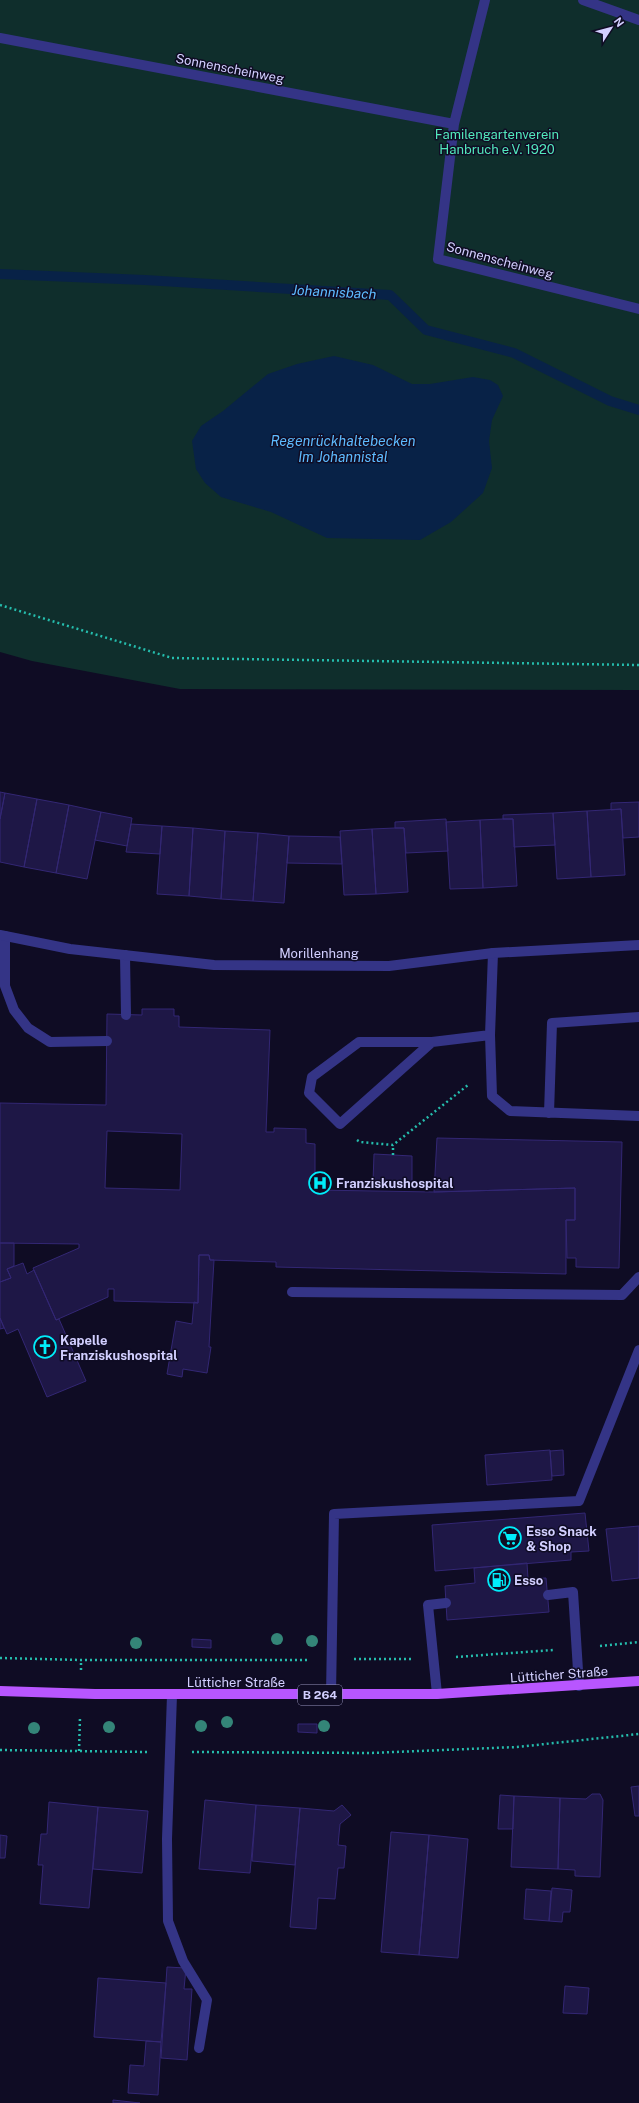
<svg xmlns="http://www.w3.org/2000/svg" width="639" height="2103" font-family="'Public Sans',sans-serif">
  <rect width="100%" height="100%" fill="#0f0c24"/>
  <path fill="#0f2e2c" d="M0,0H639V690L180,689L32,661L0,652Z"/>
  <path fill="#082247" d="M334,356L373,365L412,384H430L473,377L490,380L498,385L503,396L492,420L489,441L492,468L483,493L451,522L420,540L327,538L271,512L221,497L205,483L196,469L192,441L201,426L223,411L268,374L297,364Z"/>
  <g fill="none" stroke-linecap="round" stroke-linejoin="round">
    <path stroke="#082247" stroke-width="10" d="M0,274L145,280L390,295L426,330L514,353L610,401L639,410"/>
  </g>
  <path fill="#1e1746" stroke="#332774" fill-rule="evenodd" d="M0,792L5,793L0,819Z
    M5,793L37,799L24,867L0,862V819Z
    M37,799L69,805L56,873L24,867Z
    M639,802V837L623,838L621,809L611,810V803Z
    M69,805L101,812L87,879L56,873Z
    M621,809L625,875L591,877L587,811Z
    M587,811L591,877L557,879L553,813Z
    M101,812L132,818L127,846L95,840Z
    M553,813L555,845L514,847L513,819H503V815Z
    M446,819L448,851L406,853L404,828H395V822Z
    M503,819H513L517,886L483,888L480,820Z
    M480,820L483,888L450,889L446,822Z
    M131,824L162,826L160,854L126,852Z
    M162,826L193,828L189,896L157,894Z
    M193,828L225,831L221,899L189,896Z
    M395,828H404L408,892L376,894L372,829Z
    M372,829L376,894L344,895L340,831Z
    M225,831L258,833L253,901L221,899Z
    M258,833L289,836L284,903L253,901Z
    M289,836L340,837L342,864L287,863Z
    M142,1009H174V1016H179V1027L270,1030L266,1132H274V1128L306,1129V1143L315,1144V1190L434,1192L575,1188V1220H566V1274L276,1267V1262L210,1260L209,1255H199L198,1303L114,1301V1289H108V1297L56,1320L33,1268L79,1248V1244L0,1243V1103L106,1105L107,1014L142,1015ZM107,1131L182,1134L180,1190L105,1188Z
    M437,1138L622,1142L619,1268L576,1267V1258H567L566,1220H575V1188L434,1192Z
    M374,1154L412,1156V1184L373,1182Z
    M0,1243H14V1266L7,1269L11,1278L0,1282Z
    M199,1255H209L210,1260H214L209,1347H211L207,1373L183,1369L182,1377L167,1374L176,1321L192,1324L194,1302L198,1303Z
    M23,1263L27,1274L34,1270L56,1320L59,1319L86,1381L47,1397L18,1329L7,1334L0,1318V1282L11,1278L7,1269Z
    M0,1318L4,1328L0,1329Z
    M550,1450L552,1480L487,1485L485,1455Z
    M563,1450L564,1475L552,1476L550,1451Z
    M585,1513L589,1551L571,1552V1560L435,1571L432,1525Z
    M639,1526V1578L612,1581L606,1529Z
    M527,1563L528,1579L546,1578L549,1612L447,1620L445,1586L475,1583L474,1568Z
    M192,1639L211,1640V1648L192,1647Z
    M298,1724H317V1733L298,1732Z
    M639,1786V1816H635L631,1787Z
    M592,1794H600L603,1800L600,1877L575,1876V1870L558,1869L560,1798L586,1799Z
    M500,1795L514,1796L513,1829H498Z
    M514,1796L560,1798L558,1869L511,1867Z
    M205,1800L256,1805L250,1873L199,1869Z
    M49,1802L98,1807L89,1908L40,1904L43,1865H38L41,1834H47Z
    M256,1805L300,1808L295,1865L252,1861Z
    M342,1805L351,1815L340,1824L338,1845L346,1846L344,1868H338L335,1899L318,1898L316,1929L290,1927L300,1808L334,1811Z
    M98,1807L148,1811L142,1873L93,1869Z
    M391,1832L429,1835L419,1955L381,1952Z
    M0,1835L7,1836L5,1858H0Z
    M429,1835L468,1839L458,1958L419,1955Z
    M552,1888L572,1890L570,1912H563L562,1922L549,1921Z
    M526,1889L551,1891L549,1921L524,1919Z
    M167,1967L186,1968L184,1989H192L187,2060L161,2058Z
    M98,1978L166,1983L161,2042L94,2037Z
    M565,1986L589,1988L587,2014L563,2013Z
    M146,2041L161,2042L158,2095L128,2093L130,2065L144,2066Z
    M113,2100L140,2103H113Z"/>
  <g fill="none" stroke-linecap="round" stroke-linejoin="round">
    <path stroke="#25bdad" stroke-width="2.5" stroke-dasharray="2 3" stroke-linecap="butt" d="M0,605L172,658L639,665
      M357,1140L360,1142L393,1145L468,1085
      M393,1155V1145
      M600,1646L639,1642
      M456,1657L553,1650
      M0,1658L81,1660H309
      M354,1659H411
      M81,1670V1660
      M0,1750L147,1752
      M79,1751L80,1717
      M192,1752L370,1753L517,1747L639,1734"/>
    <path stroke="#343486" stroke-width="10" d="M485,0L454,124L438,259L639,309
      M583,0L639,20
      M0,38L454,124
      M5,936V986L14,1010L28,1028L50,1042L107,1041
      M493,953L490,1035L492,1096L510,1111L639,1116
      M125,955L126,1015
      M432,1042H359L312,1077L309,1093L340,1124L432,1042L490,1035
      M549,1113L552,1023L639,1017
      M292,1292L622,1295L639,1277
      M548,1595L573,1592L579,1686
      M437,1694L428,1605L446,1603
      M172,1695L167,1839L168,1921L183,1961L207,2000L199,2048
      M331,1695L334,1514L579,1501L639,1350"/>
    <path stroke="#343486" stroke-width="10" d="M0,935L70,949L214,965L389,966L493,953L639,945"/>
    <path stroke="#b856ff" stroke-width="10" d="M0,1691L95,1694H437L639,1681"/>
  </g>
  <g fill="#348578">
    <circle cx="277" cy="1639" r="6"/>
    <circle cx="312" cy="1641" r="6"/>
    <circle cx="136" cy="1643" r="6"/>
    <circle cx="227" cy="1722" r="6"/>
    <circle cx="201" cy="1726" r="6"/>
    <circle cx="324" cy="1726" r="6"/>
    <circle cx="109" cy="1727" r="6"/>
    <circle cx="34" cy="1728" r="6"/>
  </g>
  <defs>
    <g id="hospital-ring" transform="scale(1.15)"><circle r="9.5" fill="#0f0c24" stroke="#00edfa" stroke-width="1.5"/><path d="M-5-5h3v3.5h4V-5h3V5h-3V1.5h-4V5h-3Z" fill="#00edfa"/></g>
    <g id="church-ring" transform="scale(1.15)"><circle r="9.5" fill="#0f0c24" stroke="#00edfa" stroke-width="1.5"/><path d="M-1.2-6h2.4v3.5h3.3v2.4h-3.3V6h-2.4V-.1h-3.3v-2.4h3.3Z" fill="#00edfa"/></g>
    <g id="supermarket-ring" transform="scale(1.15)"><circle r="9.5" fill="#0f0c24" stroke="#00edfa" stroke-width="1.5"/><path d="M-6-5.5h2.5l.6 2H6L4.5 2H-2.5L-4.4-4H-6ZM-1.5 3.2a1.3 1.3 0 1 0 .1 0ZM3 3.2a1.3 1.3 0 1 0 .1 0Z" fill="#00edfa"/></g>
    <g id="fuel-ring" transform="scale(1.15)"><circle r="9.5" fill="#0f0c24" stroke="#00edfa" stroke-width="1.5"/><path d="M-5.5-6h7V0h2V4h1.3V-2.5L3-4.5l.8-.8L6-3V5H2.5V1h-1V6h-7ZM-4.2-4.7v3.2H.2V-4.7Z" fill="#00edfa"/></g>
  </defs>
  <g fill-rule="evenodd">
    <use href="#hospital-ring" x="320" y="1183"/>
    <use href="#church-ring" x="45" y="1347"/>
    <use href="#supermarket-ring" x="510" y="1538"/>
    <use href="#fuel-ring" x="499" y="1580"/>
  </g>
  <g text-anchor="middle" stroke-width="3" stroke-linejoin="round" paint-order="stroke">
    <rect fill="#0f0c24" stroke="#9894bd" stroke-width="1" x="298" y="1685" width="44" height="20" rx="3"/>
    <g font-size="12" font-weight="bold" fill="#d2cfff">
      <text x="320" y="1699">B 264</text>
    </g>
    <g font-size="13" fill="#d2cfff" stroke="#0f0c24">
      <text transform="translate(230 68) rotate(11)" y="5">Sonnenscheinweg</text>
      <text transform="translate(500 260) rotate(15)" y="5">Sonnenscheinweg</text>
      <text x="319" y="958">Morillenhang</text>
      <text transform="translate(559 1674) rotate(-4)" y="5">Lütticher Straße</text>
      <text x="236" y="1687">Lütticher Straße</text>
    </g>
    <g font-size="13" fill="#52e8bc" stroke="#0f0c24">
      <text x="497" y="139">Familengartenverein<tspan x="497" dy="15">Hanbruch e.V. 1920</tspan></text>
    </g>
    <g font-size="13" font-weight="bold" fill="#d2cfff" stroke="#0f0c24" text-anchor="start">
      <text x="336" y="1188">Franziskushospital</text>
      <text x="60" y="1345">Kapelle<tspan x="60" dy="15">Franziskushospital</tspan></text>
      <text x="526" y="1536">Esso Snack<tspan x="526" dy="15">&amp; Shop</tspan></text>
      <text x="514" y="1585">Esso</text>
    </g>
    <g font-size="14" font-style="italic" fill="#5dbbff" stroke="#0f0c24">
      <text transform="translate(334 292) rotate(3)" y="5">Johannisbach</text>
      <text x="343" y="446">Regenrückhaltebecken<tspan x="343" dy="16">Im Johannistal</tspan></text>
    </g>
  </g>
  <g transform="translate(611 28) rotate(54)" stroke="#0f0c24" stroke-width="3" paint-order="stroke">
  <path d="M0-3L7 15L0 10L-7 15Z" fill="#d2cfff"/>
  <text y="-6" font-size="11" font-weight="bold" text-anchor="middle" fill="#d2cfff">N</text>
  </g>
</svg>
